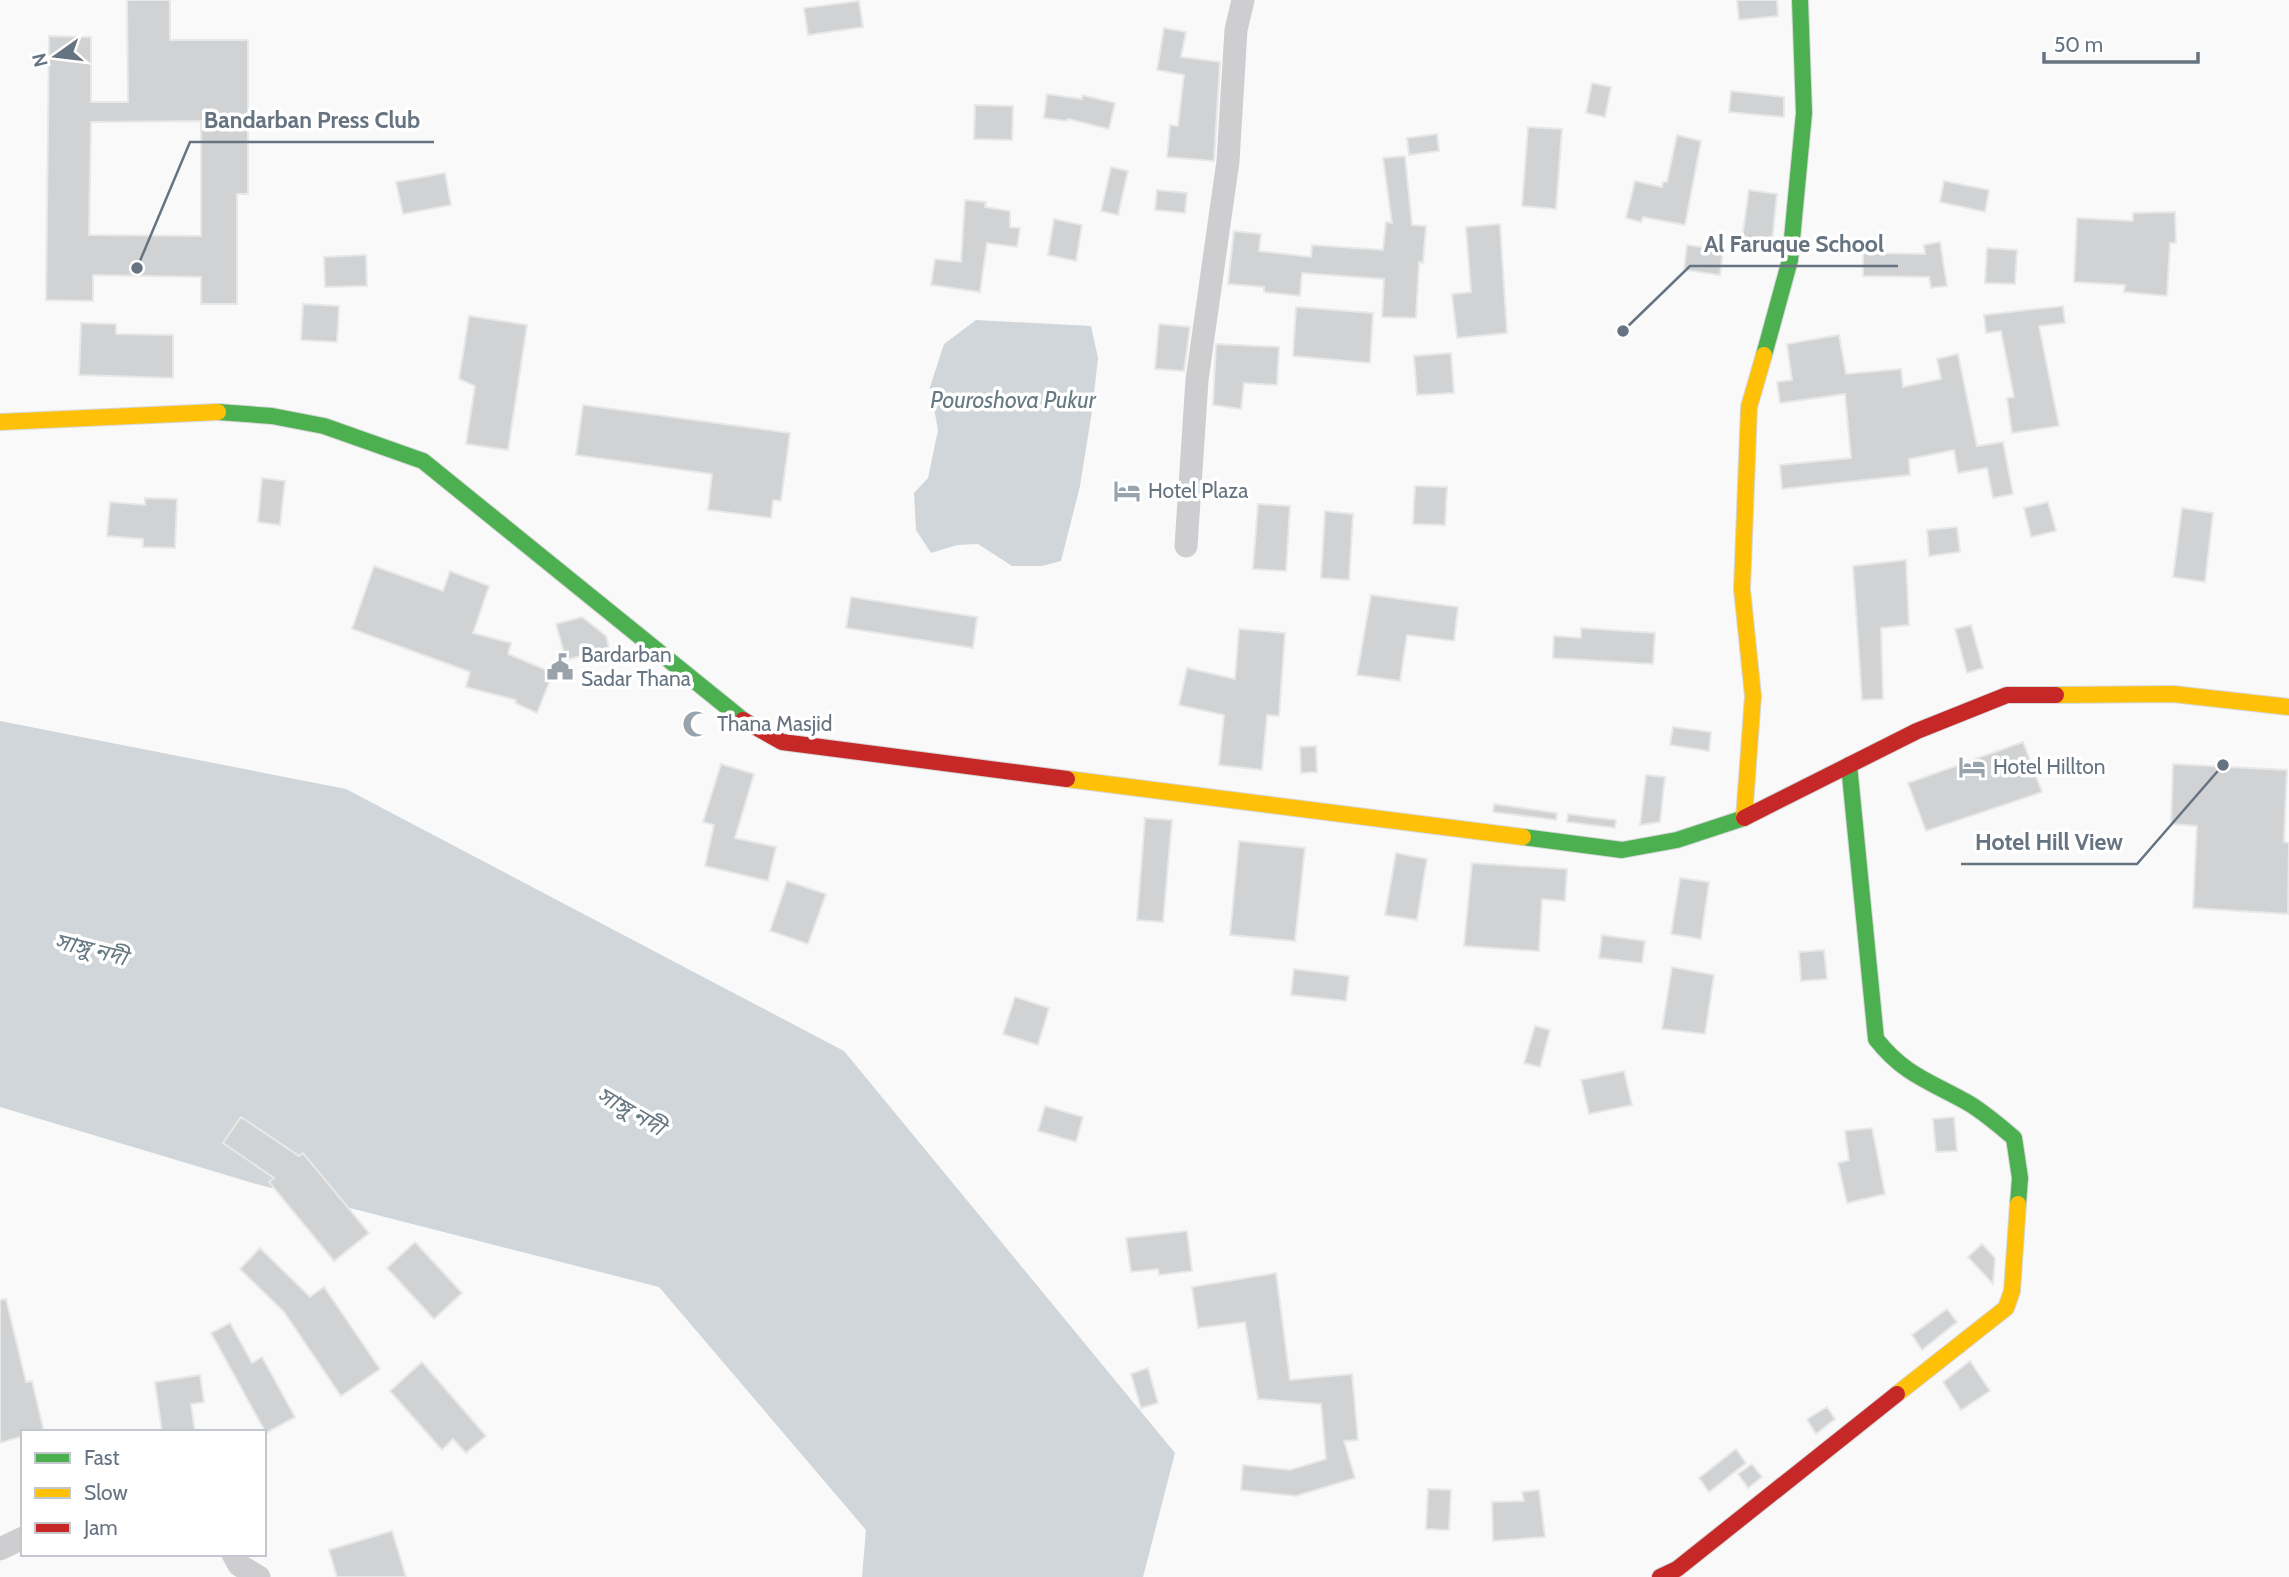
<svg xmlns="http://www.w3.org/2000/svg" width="2289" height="1577" font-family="Cabin,'Noto Sans Bengali',sans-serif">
  <rect width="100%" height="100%" fill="#f9f9f9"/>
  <path fill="#d0d6da" d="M976,320L1091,326L1098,358L1092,411L1080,486L1061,561L1042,566H1012L978,544L957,545L931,553L916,530L914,493L928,478L938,430L930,387L944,344Z
    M0,721L346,789L844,1051L1175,1453L1143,1577H862L866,1530L659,1287L256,1184L0,1107Z"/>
  <path fill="#d0d2d3" stroke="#e8e8e8" stroke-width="2" fill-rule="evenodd" d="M127,0H170V40H248V194H237V304H201V277L93,275V301L46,300L49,36L91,37V102H128ZM201,121V236L89,235L91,122Z
    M1737,0H1777L1778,16L1739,20Z
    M859,1L863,27L808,35L804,8Z
    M1164,28L1186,32L1181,57L1220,62L1214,161L1167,157L1170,125L1178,126L1184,75L1157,70Z
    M1592,83L1611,87L1605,117L1586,113Z
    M1731,91L1784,97V117L1729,112Z
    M1047,94L1082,99V95L1115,103L1109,129L1068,119L1067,121L1044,118Z
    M975,105L1013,106L1012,140L974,139Z
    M1528,127L1562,129L1556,209L1522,206Z
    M1437,134L1439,151L1409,155L1407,138Z
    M1677,135L1701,141L1685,225L1643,217L1641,222L1626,218L1635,181L1662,187L1663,182H1667Z
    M1405,156L1412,225L1426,226L1423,263L1419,262L1416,318L1382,317L1384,279L1302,273L1300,296L1264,292V287L1228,284L1234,231L1261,234L1259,251L1311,257L1312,245L1383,250L1386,222L1392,223L1383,158Z
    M1111,167L1128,171L1118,215L1101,211Z
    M445,173L451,205L403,214L396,182Z
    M1944,181L1989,190L1985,212L1940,202Z
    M1157,190L1187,193L1185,213L1155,210Z
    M1749,190L1777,194L1772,242L1742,238Z
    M965,200L986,202L985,207L1010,211V227L1020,228L1017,247L987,243L980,292L931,285L935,259L961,262Z
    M2175,212L2176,243H2170L2167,296L2124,292L2125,285L2074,282L2077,218L2133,221V213Z
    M1054,219L1082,225L1076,261L1048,255Z
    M1500,224L1507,333L1457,338L1452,294L1471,292L1466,227Z
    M1940,242L1947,286L1931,288L1929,277L1863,276V253L1925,254L1924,245Z
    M1687,245L1723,250L1720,275L1684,270Z
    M1987,248L2017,250L2015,284L1985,283Z
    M366,255L367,286L325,287L324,257Z
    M303,304L339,306L337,342L301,340Z
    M2063,306L2065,323L2039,326L2059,426L2012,433L2007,398L2014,397L2001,331L1986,333L1984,315Z
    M1296,307L1373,313L1370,363L1293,356Z
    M469,316L527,325L508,450L466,444L475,386L459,379Z
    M81,323L116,324V334L173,335V378L79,375Z
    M1159,324L1190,327L1184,371L1155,369Z
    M1839,335L1846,374L1901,369L1903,387L1941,379L1937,359L1958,354L1977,446L2003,442L2013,494L1993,498L1987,468L1958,473L1954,450L1909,459L1910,475L1782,489L1780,465L1851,458L1845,394L1780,403L1777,382L1792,380L1787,344Z
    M1216,344L1279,347L1277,385L1244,383L1241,409L1213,405Z
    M1451,353L1454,393L1417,395L1414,356Z
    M583,405L790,433L781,501L773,500L771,518L708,510L712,474L576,455Z
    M262,478L285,481L280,525L258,522Z
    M1415,486L1447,487L1445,525L1413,524Z
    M145,498L177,499L175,548L143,547V539L107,536L110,502L145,505Z
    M2048,502L2056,531L2031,537L2024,508Z
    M1258,504L1290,506L1286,571L1253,569Z
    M2182,508L2213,513L2205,582L2173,577Z
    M1325,511L1353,514L1349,580L1321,578Z
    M1957,527L1960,552L1929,556L1927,530Z
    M1906,560L1909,625L1881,628L1883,699L1862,700L1853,566Z
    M374,566L443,591L450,571L489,586L473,633L511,643L508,654L553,673L537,713L515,703L516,700L466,687L470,672L352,629Z
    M1371,595L1458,607L1454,641L1407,635L1400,681L1357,675Z
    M851,597L977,617L973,648L846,628Z
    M582,617L606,636L609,648L566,660L556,624Z
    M1971,625L1983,668L1967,673L1955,629Z
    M1581,628L1655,633L1653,664L1553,658L1554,636L1581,638Z
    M1239,629L1285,633L1279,716L1267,715L1262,770L1219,765L1224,715L1179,705L1187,668L1235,679Z
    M1673,727L1711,732L1709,751L1670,745Z
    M2023,742L2042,792L1926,831L1908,783Z
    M1316,746L1317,772L1301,773L1300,747Z
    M721,764L754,774L735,838L776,847L768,881L705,866L714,825L703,822Z
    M2173,764L2287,770L2284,842L2289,843L2288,914L2193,908L2197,826L2171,824Z
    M1646,775L1665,777L1660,822L1640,825Z
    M1494,804L1557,813L1556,820L1493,812Z
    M1568,814L1616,820L1615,828L1567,822Z
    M1145,818L1172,820L1163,922L1137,920Z
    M1239,841L1305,848L1295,941L1230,935Z
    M1396,853L1427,859L1417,920L1385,915Z
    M1472,863L1567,869L1565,901L1542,899L1539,951L1464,946Z
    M1680,878L1709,882L1701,939L1671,934Z
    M787,881L826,894L808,944L770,931Z
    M1602,935L1645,941L1642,963L1599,958Z
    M1824,950L1827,979L1801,981L1799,952Z
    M1672,967L1714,975L1705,1034L1662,1029Z
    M1294,969L1349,976L1346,1001L1291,995Z
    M1015,997L1049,1008L1038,1045L1003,1034Z
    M1535,1026L1550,1030L1540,1067L1524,1063Z
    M1624,1071L1632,1105L1589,1114L1581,1080Z
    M1045,1106L1083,1117L1076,1142L1038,1131Z
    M241,1117L299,1156L303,1153L369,1233L334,1261L269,1182L274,1178L223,1143Z
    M1954,1117L1957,1151L1936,1152L1933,1119Z
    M1872,1128L1885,1194L1847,1203L1838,1163L1849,1160L1845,1131Z
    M1187,1231L1192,1271L1159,1275L1158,1269L1131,1272L1126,1238Z
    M415,1242L462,1293L434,1319L387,1268Z
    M1982,1244L1995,1258L1993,1284L1968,1257Z
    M260,1248L310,1297L324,1287L380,1369L341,1396L284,1312L240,1269Z
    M1276,1273L1290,1380L1352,1374L1358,1440L1344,1441L1355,1478L1296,1496L1241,1490L1243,1465L1290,1470L1326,1459L1321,1404L1258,1399L1245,1322L1198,1328L1192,1287Z
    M6,1299L26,1382L32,1381L44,1432H23V1436L0,1443V1300Z
    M1947,1309L1957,1322L1922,1350L1912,1335Z
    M230,1323L252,1363L262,1357L295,1417L266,1433L211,1333Z
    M1970,1361L1990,1391L1961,1410L1943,1382Z
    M422,1362L486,1436L466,1453L453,1439L442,1450L390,1391Z
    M1148,1368L1158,1403L1141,1408L1131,1374Z
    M200,1375L204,1402L191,1404L195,1432H162L155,1382Z
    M1827,1407L1835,1419L1816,1434L1807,1419Z
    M1736,1449L1746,1463L1709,1492L1699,1478Z
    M1752,1464L1762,1477L1748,1488L1738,1474Z
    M1428,1489L1451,1490L1449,1530L1426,1529Z
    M1539,1490L1545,1537L1493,1541L1492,1502L1524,1501L1522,1492Z
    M392,1531L406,1577H337L329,1550Z"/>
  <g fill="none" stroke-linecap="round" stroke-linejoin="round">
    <g stroke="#d6d7d8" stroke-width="18">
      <path id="fast" d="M1764,355L1790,260L1804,113L1800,0
        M218,412L272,416L324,426L423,461L743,720
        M1849,765L1876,1039C1905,1076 1932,1082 1970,1104C1986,1114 2000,1126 2014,1138L2020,1178L2018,1204
        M1523,837L1622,850L1677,840L1744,818"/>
    </g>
    <g stroke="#d6d7d8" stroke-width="18">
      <path id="slow" d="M0,422L218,412
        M2056,695L2173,694L2289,707
        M1067,779L1523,837
        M1744,818L1753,696L1742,589L1749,407L1764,355
        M1897,1394L2006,1308L2012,1291L2018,1204"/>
    </g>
    <g stroke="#d6d7d8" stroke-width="18">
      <path id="jam" d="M743,720L782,742L1067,779
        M1744,818L1917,731L2007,695H2056
        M1660,1577L1677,1569L1897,1394"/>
    </g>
    <path stroke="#ceced0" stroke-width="23" d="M1186,546L1197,380L1228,161L1236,30L1243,0
      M0,1549L23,1538
      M233,1554L239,1565L259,1577"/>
    <use href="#fast" stroke="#4caf50" stroke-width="16"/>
    <use href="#slow" stroke="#ffc107" stroke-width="16"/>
    <use href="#jam" stroke="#c62828" stroke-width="16"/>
  </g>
  <defs>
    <g id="hotel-bare" transform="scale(2.1)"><path d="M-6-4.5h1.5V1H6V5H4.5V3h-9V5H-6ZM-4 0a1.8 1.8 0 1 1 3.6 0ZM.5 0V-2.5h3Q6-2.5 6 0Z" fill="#99a3ac" stroke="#fff" stroke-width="2.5" paint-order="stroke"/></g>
    <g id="civic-bare" transform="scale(2.1)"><path d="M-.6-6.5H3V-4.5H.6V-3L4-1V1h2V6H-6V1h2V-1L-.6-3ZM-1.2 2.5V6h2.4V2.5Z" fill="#99a3ac" stroke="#fff" stroke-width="2.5" paint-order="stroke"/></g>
    <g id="mosque-bare" transform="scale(2.1)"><path d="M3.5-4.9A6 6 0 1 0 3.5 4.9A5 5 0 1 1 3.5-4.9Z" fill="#99a3ac" stroke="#fff" stroke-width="2.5" paint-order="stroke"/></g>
  </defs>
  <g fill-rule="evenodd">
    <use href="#hotel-bare" x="1127" y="491"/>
    <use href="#civic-bare" x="560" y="667"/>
    <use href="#mosque-bare" x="696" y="724"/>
    <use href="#hotel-bare" x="1972" y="767"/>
  </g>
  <g text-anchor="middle" stroke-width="7" stroke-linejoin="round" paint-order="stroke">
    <g font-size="21" fill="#667482" stroke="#fff" text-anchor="start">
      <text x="1148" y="498">Hotel Plaza</text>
      <text x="581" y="662">Bardarban<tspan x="581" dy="24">Sadar Thana</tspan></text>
      <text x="717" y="731">Thana Masjid</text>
      <text x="1993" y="774">Hotel Hillton</text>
    </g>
    <g font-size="23" font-style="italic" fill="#677982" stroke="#fff">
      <text x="1013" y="408">Pouroshova Pukur</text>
      <text transform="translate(91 949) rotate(14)" y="8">সাঙ্গু নদী</text>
      <text transform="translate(631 1111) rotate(30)" y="8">সাঙ্গু নদী</text>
    </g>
  </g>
  <path fill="none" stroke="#667482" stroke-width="2.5" d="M137 268L190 142H434M1623 331L1690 266H1898M2223 765L2137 864H1961"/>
  <g fill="#667482" stroke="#fff" stroke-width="2.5">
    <circle cx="137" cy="268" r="7"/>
    <circle cx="1623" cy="331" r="7"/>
    <circle cx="2223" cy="765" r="7"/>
  </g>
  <g font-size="23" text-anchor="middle" font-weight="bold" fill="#667482" stroke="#fff" stroke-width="7" stroke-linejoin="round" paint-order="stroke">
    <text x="312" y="128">Bandarban Press Club</text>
    <text x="1794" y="252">Al Faruque School</text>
    <text x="2049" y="850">Hotel Hill View</text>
  </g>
  <rect x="21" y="1430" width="245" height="126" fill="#ffffff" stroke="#c2c7cd" stroke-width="2"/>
  <rect x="35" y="1453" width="35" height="10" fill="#4caf50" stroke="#c2c7cd" stroke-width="2"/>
  <text x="84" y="1465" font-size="21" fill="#667482">Fast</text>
  <rect x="35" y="1488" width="35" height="10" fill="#ffc107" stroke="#c2c7cd" stroke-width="2"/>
  <text x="84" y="1500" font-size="21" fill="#667482">Slow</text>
  <rect x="35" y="1523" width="35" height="10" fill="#c62828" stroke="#c2c7cd" stroke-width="2"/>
  <text x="84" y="1535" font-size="21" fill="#667482">Jam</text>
  <g transform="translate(56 56) rotate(256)" stroke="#ffffff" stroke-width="5" paint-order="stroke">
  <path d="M0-5L12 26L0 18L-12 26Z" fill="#667482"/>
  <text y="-10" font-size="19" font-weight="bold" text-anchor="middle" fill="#667482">N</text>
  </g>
  <path d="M2044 52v10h154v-10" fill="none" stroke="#667482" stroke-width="3.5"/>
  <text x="2054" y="52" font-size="21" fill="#667482" stroke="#ffffff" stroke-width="5" paint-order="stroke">50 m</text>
</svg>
